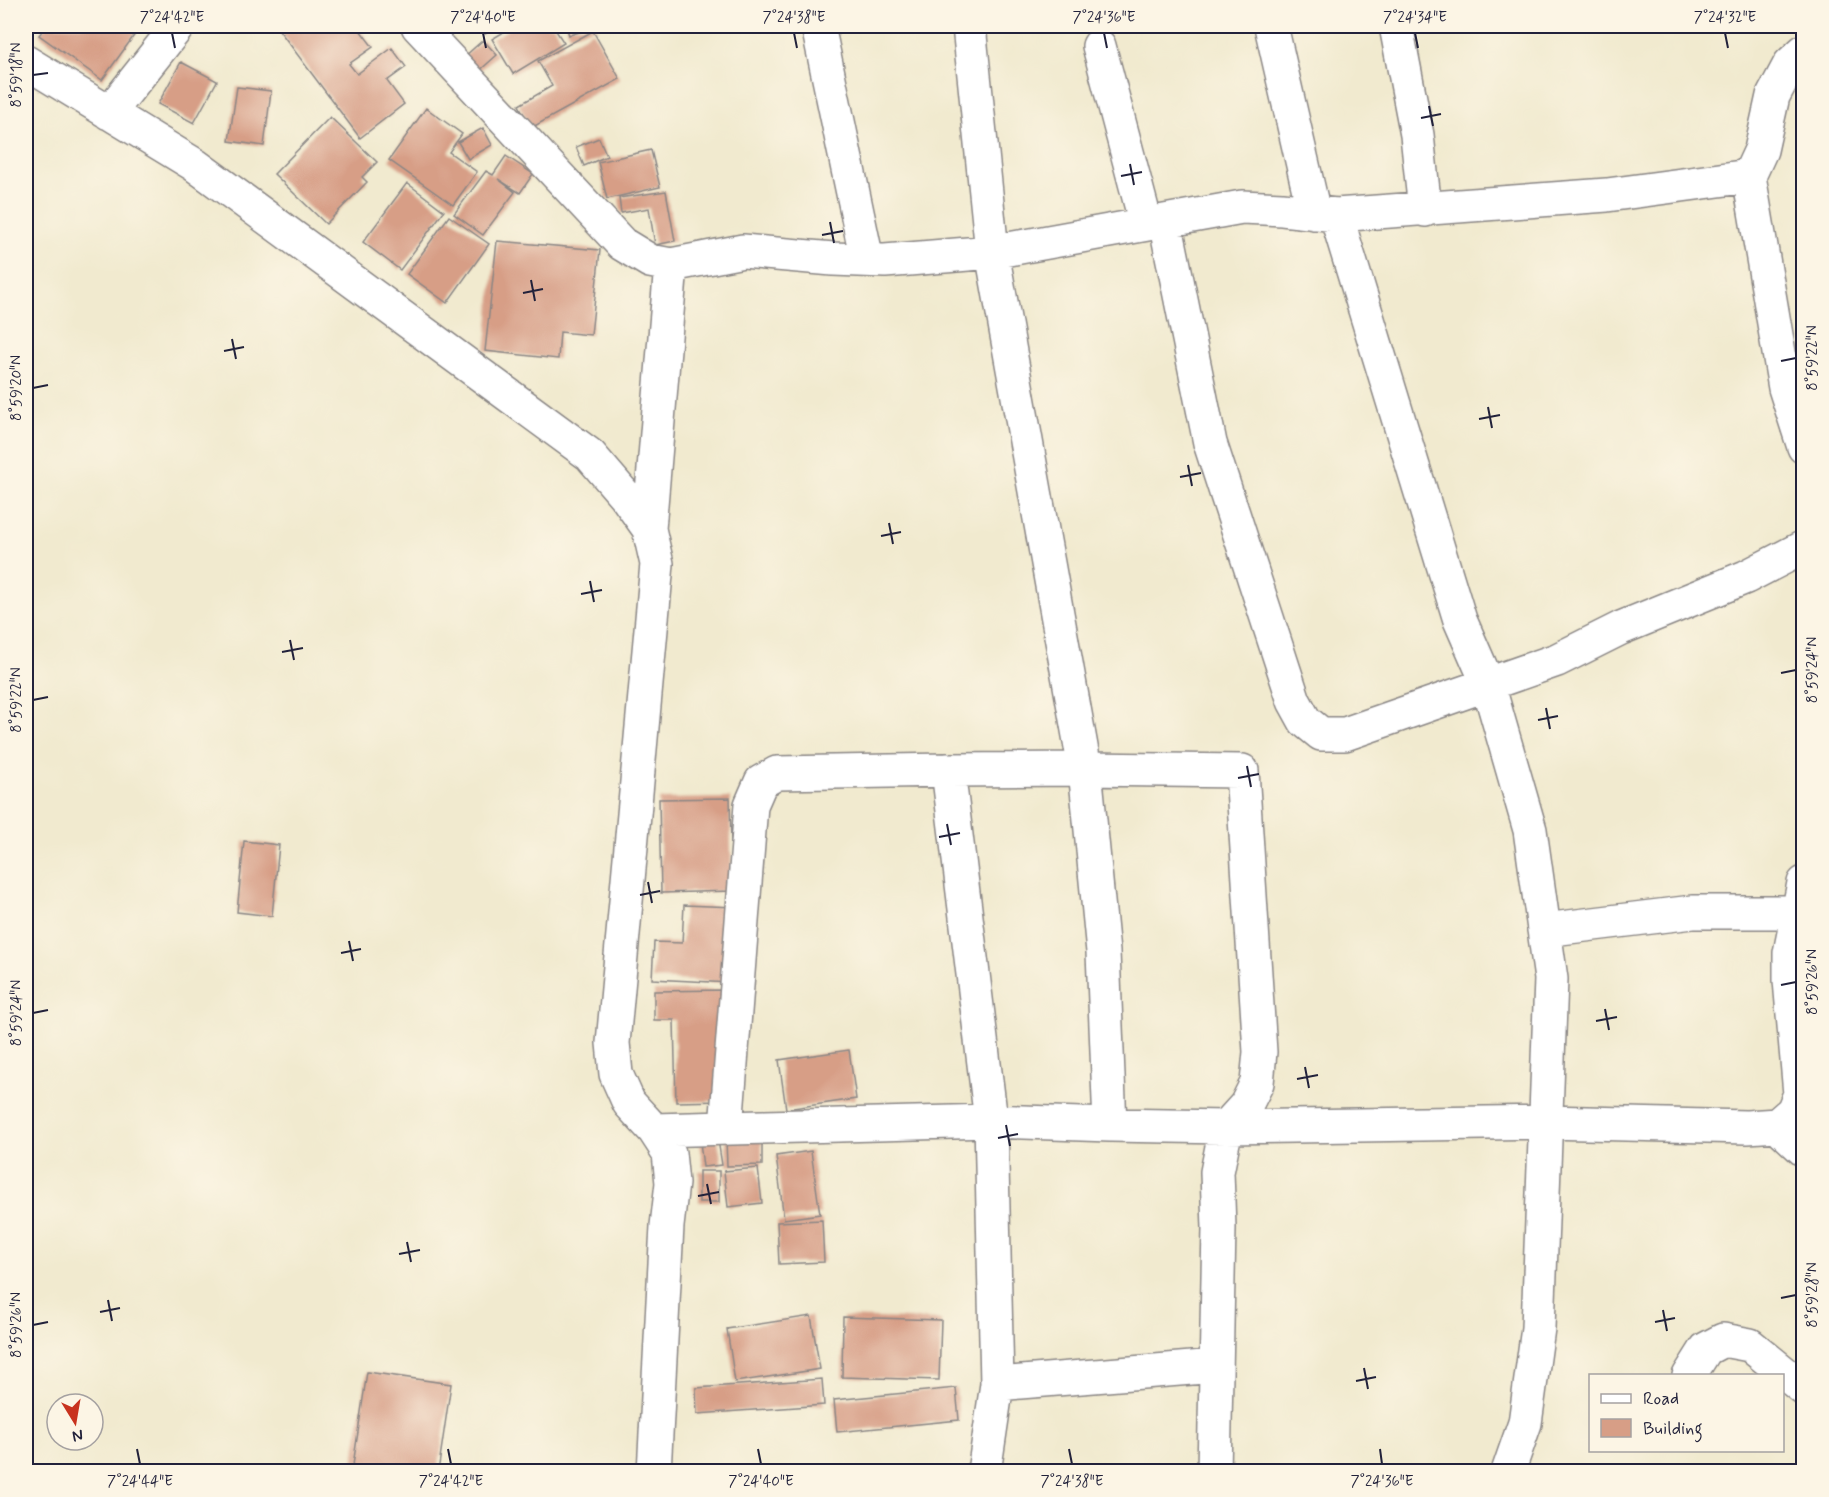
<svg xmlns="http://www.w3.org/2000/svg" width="1829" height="1497" font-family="Mynerve,sans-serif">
  <rect width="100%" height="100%" fill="#fcf5e5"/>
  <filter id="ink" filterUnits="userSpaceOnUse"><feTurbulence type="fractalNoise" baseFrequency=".0167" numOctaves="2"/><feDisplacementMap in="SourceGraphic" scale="12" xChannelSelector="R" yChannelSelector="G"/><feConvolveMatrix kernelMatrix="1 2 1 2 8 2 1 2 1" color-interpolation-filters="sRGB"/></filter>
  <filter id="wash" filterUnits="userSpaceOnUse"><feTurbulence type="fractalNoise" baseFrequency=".008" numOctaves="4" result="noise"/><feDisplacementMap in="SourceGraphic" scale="24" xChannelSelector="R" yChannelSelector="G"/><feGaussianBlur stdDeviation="1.35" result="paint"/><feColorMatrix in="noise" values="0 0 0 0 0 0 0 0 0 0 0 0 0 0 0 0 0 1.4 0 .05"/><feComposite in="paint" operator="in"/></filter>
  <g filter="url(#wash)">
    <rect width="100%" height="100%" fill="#f1eacf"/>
    <g id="blocks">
      <path fill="#d79e86" d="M46,26H141L102,80L39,35Z
        M276,26H357L373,47L349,64L357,74L392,48L406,67L387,81L404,104L360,138Z
        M480,26H499L485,34Z
        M514,26H553L564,43L513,74L492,39Z
        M566,26H601L569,35Z
        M593,31L620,79L531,128L519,105L552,86L538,61Z
        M483,40L497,55L478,72L464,57Z
        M181,62L217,81L194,123L158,104Z
        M237,87L271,91L264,146L229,141Z
        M426,108L462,134L449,152L477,172L453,205L389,160Z
        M330,117L377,162L362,177L367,182L326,224L274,174Z
        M483,128L492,145L468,159L458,142Z
        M599,138L607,156L584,166L576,147Z
        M651,150L660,187L607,199L598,162Z
        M506,156L533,174L520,193L498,179L515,192L483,235L454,214L486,171L493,175Z
        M407,183L444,211L400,270L363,242Z
        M666,191L675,241L655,245L649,208L621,213L619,198Z
        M449,216L489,244L447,303L407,274Z
        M497,241L600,250L591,335L560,332L558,359L485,351Z
        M730,798L732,891L661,893L659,799Z
        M244,841L279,845L272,916L237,912Z
        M684,905L735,907L731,983L652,979L654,942L682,943Z
        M726,990V1101L676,1102L674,1020H654V991Z
        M849,1050L856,1099L786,1109L779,1060Z
        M762,1138V1165L727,1166L726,1139Z
        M718,1140L722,1165L703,1167L700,1142Z
        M811,1151L820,1214L784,1219L776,1156Z
        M758,1168L762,1203L728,1207L724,1171Z
        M699,1171H719V1202H699Z
        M822,1220L824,1262L779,1264L777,1222Z
        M811,1316L820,1369L735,1382L727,1329Z
        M843,1317L941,1320L939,1380L842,1377Z
        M367,1372L451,1384L438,1472H352Z
        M822,1379L824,1405L697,1414L696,1388Z
        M956,1388L959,1420L837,1432L834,1400Z"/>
    </g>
  </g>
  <g filter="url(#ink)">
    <use href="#blocks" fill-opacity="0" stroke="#8a8685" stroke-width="1.5"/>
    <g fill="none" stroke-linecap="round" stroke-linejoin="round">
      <g stroke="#8a8685" stroke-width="36">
        <path id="minor" d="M418,26L622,244L650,261L671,265L743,251L833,259L885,261L992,252L1242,207L1282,209L1336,215L1607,195L1749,176
          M818,26L867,260
          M969,26L992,252L1085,769L1242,771L1260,1052L1257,1083L1246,1105L1226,1127L1217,1172L1219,1228L1214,1472
          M1271,26L1314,213
          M1396,26L1417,135L1425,210
          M1099,46L1146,224
          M1804,51L1790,64L1773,96L1761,150L1749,176L1785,388L1804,447
          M26,62L195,165L590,455L627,498L649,529L657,564L613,1043L616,1074L629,1103L654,1130L669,1153L672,1183L667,1226L654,1472
          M109,113L178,26
          M1336,215L1460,620L1488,684L1530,830L1551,979L1538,1328L1525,1423L1508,1472
          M1165,221L1210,443L1294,701L1305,721L1321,734H1345L1557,660L1621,628L1746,577L1804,547
          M649,529L671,265
          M1544,930L1693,912H1798
          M1777,1125L1804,1150
          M726,1128L751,805L761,782L777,773L948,770
          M654,1130L991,1121L1110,1125L1226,1127L1546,1122L1747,1127L1777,1125L1793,1111L1800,1094L1790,980V953L1804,883
          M1689,1376L1706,1349L1723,1340L1750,1345L1804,1389
          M997,1384L1216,1366
          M984,1472L997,1384L991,1121L948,770L1085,769L1103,952L1110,1125"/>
      </g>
      <use href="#minor" stroke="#fff" stroke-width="33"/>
    </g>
  </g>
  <path fill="none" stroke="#22223b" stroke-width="2" d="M172,33L175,48M483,33L486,48M794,33L797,48M1104,33L1107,48M1415,33L1418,48M1725,33L1728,48M33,75L48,73M1429,106L1433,126M1421,118L1441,114M1130,164L1134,185M1121,176L1142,172M830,222L834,243M822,235L843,231M531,280L535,301M523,293L543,289M232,339L236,359M224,351L244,347M1781,361L1796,358M33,388L48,385M1488,407L1492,428M1479,419L1500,415M1188,465L1192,486M1180,477L1201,473M889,523L893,544M881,536L901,532M590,581L594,602M581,594L602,590M290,640L294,660M282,652L303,648M1781,673L1796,670M33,700L48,697M1546,708L1550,729M1538,720L1558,716M1247,766L1251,787M1238,778L1259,774M947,824L951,845M939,837L960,833M648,882L652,903M640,895L660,891M349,941L353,961M341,953L361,949M1781,985L1796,982M1605,1009L1609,1030M33,1013L48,1010M1596,1021L1617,1017M1305,1067L1309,1088M1297,1079L1318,1075M1006,1125L1010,1146M998,1138L1018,1134M707,1184L711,1204M698,1196L719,1192M407,1242L411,1262M399,1254L420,1250M1781,1298L1796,1295M108,1300L112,1321M1663,1310L1667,1331M100,1312L120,1308M1655,1322L1675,1318M33,1325L48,1322M1364,1368L1368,1389M1356,1381L1376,1377M137,1449L140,1464M448,1449L451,1464M758,1449L761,1464M1069,1449L1072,1464M1380,1449L1382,1464"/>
  <rect width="1829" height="1497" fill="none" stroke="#fcf5e5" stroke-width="66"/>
  <rect x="1589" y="1374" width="195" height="78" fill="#fcf5e5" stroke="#a5a1a1" stroke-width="1.5"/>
  <rect x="1601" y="1394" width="30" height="9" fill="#ffffff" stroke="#a5a1a1" stroke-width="1.5"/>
  <text x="1643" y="1404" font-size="18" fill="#22223b">Road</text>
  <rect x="1601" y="1419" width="30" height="18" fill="#d79e86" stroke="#a5a1a1" stroke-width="1.5"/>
  <text x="1643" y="1434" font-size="18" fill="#22223b">Building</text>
  <g transform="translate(75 1422) rotate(169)"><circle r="28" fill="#fcf5e5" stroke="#a5a1a1" stroke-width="1.5"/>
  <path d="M0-4.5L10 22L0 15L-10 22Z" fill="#c8321e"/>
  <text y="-9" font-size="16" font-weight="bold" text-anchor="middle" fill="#22223b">N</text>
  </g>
  <rect x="33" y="33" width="1763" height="1431" fill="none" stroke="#22223b" stroke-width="2"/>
  <g font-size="15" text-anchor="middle" fill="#22223b">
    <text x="172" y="22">7°24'42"E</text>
    <text x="483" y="22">7°24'40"E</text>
    <text x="794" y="22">7°24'38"E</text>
    <text x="1104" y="22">7°24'36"E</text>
    <text x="1415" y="22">7°24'34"E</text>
    <text x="1725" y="22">7°24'32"E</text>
    <text transform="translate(16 75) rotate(-90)" y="5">8°59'18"N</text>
    <text transform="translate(1812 358) rotate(-90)" y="5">8°59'22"N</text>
    <text transform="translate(16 388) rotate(-90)" y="5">8°59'20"N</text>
    <text transform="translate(1812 670) rotate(-90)" y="5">8°59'24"N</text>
    <text transform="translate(16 700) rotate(-90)" y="5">8°59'22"N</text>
    <text transform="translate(1812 982) rotate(-90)" y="5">8°59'26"N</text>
    <text transform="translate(16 1013) rotate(-90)" y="5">8°59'24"N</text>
    <text transform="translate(1812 1295) rotate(-90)" y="5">8°59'28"N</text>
    <text transform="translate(16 1325) rotate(-90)" y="5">8°59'26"N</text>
    <text x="140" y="1486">7°24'44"E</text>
    <text x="451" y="1486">7°24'42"E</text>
    <text x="761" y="1486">7°24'40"E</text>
    <text x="1072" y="1486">7°24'38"E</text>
    <text x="1382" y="1486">7°24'36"E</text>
  </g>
</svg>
